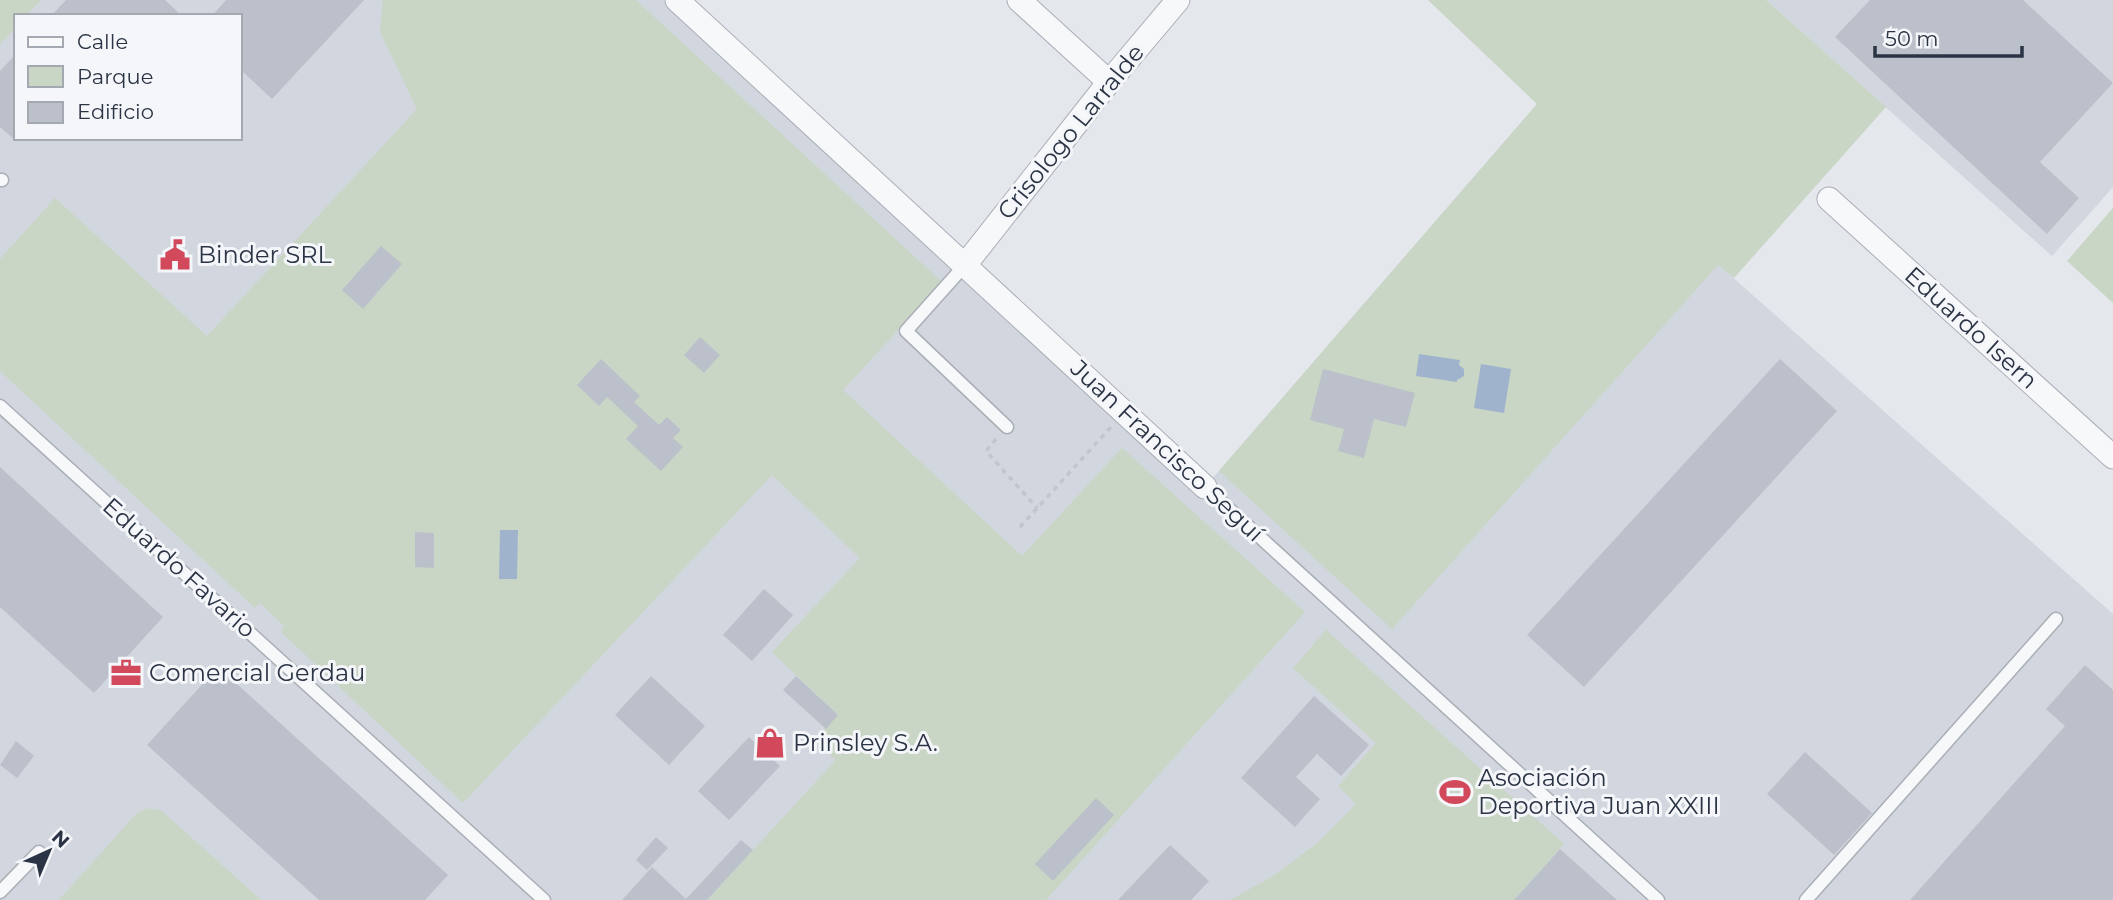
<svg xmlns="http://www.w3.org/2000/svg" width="2113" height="900" font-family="Montserrat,sans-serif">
  <rect width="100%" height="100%" fill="#e4e7ec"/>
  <path fill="#d2d6de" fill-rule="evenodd" d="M0,0H677L1205,487L1537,104L2113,614V900H0ZM16,16H240V138H16Z
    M1766,0H2113V187L2052,256Z"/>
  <path fill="#c9d6c5" d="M0,0H41L26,16H16V27L0,44Z
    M383,0H636L942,282L843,390L1022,556L1122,448L1305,612L1046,900H707L836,760L813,740L838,715L772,652L860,558L772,475L463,803L281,632L284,626L260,603L255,608L0,371V259L55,198L207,336L417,109L380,32Z
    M1428,0H1766L1886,107L1734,278L1718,265L1392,629L1219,471L1537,104Z
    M2113,208V303L2067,261Z
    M1326,630L1564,844L1514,900H1230L1273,876L1316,844L1356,804L1338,786L1376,743L1293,668Z
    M147,808L162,811L261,900H59L136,814Z"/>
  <path fill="#9fb4cc" d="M1419,354L1460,360L1459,365L1464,369V376L1457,380V382L1416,376Z
    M1481,364L1511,369L1504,413L1474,408Z
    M500,530H518L517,579H499Z"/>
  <path fill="#bbc0ca" d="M66,0H165L182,16H51Z
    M226,0H364L272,99L240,69V16H212Z
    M1870,0H2023L2113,83L2040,162L2079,198L2047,234L1835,37Z
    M16,54V141L0,127V71Z
    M381,246L402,264L363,309L342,290Z
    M700,337L720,355L704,373L684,355Z
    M601,359L640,396L634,402L659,425L667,417L681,430L673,438L683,447L661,471L626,439L638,426L607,397L599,406L577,385Z
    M1780,359L1837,411L1584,687L1527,635Z
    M1323,369L1415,393L1406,427L1374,419L1364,458L1338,451L1344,429L1310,420Z
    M0,467L163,617L94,693L0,607Z
    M415,532L434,533V568L415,567Z
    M764,589L793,615L752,661L723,635Z
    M2085,665L2113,690V900H1910L2065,726L2046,709Z
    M218,667L448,875L425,900H319L147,745Z
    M651,676L705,726L669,765L615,715Z
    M796,676L838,715L826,729L783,690Z
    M1314,696L1369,745L1341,776L1317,754L1296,777L1320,799L1295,827L1241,778Z
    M749,737L780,766L729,820L698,791Z
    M16,741L34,756L17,778L0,765Z
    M1805,752L1872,813L1834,855L1767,794Z
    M1096,798L1114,815L1053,881L1035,864Z
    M656,837L668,848L647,870L636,860Z
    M741,840L753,850L707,900H622L652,867L686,899Z
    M1170,845L1209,881L1191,900H1118Z
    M1560,849L1617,900H1514Z"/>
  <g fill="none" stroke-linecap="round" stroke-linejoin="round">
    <g stroke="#a9aeb7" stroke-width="15">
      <path id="service" d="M0,180H2
        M965,265L906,331L1007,427
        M0,406L544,900
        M1205,487L1658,900
        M0,892L39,852
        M1806,900L2056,619"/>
    </g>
    <g stroke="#a9aeb7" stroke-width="25">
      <path id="minor" d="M677,0L1205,487
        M1019,0L1109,82
        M1829,199L2113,457
        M965,265L1109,82L1178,0"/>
    </g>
    <path stroke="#c2c5cb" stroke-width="3.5" stroke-dasharray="5 5" stroke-linecap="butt" d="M996,439L986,451L1037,508
      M1020,527L1111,427"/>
    <use href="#service" stroke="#f7f8fa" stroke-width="12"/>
    <use href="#minor" stroke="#f7f8fa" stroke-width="23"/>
  </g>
  <defs>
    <g id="civic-bare" transform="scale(2.415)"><path d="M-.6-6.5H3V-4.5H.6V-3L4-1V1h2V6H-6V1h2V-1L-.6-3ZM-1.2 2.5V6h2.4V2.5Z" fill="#d1495b" stroke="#f4f6f9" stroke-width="2.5" paint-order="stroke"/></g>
    <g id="office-bare" transform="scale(2.415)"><path d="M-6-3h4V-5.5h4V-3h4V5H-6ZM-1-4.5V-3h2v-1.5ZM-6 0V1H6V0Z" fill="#d1495b" stroke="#f4f6f9" stroke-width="2.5" paint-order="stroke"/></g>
    <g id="shop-bare" transform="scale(2.415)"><path d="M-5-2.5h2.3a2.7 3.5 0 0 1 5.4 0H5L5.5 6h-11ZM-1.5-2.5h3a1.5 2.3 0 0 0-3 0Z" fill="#d1495b" stroke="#f4f6f9" stroke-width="2.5" paint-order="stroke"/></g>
    <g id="stadium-bare" transform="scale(2.415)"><path d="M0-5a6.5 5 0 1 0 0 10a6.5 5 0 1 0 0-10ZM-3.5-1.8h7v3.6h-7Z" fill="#d1495b" stroke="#f4f6f9" stroke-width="2.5" paint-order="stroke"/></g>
  </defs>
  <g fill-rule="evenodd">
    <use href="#civic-bare" x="175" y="255"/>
    <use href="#office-bare" x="126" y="673"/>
    <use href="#shop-bare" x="770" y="743"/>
    <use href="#stadium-bare" x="1455" y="792"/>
  </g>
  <g text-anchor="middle" stroke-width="6" stroke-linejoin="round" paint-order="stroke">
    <g font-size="24" fill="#2b3445" stroke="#f4f6f9">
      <text transform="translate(1071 132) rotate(-51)" y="8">Crisologo Larralde</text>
      <text transform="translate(1971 328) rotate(42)" y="8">Eduardo Isern</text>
      <text transform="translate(1167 451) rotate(43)" y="8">Juan Francisco Seguí</text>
      <text transform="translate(179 568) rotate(42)" y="8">Eduardo Favario</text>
    </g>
    <g font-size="24" fill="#2b3445" stroke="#f4f6f9" text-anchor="start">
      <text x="198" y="263">Binder SRL</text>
      <text x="149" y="681">Comercial Gerdau</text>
      <text x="793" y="751">Prinsley S.A.</text>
      <text x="1478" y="786">Asociación<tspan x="1478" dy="28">Deportiva Juan XXIII</tspan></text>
    </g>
  </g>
  <rect x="14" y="14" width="228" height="126" fill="#f4f6f9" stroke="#a4a8b1" stroke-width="2"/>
  <rect x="28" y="37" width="35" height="10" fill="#f7f8fa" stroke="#a4a8b1" stroke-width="2"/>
  <text x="77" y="49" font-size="21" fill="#2b3445">Calle</text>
  <rect x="28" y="66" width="35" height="21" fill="#c9d6c5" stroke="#a4a8b1" stroke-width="2"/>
  <text x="77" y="84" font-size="21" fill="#2b3445">Parque</text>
  <rect x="28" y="102" width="35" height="21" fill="#bbc0ca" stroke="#a4a8b1" stroke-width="2"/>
  <text x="77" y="119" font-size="21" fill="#2b3445">Edificio</text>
  <g transform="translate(49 851) rotate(44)" stroke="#f4f6f9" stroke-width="5" paint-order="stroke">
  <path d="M0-5L12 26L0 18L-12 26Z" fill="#2b3445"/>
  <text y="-10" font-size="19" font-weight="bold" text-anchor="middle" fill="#2b3445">N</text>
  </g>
  <path d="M1875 46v10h147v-10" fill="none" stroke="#2b3445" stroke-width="3.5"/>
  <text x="1885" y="46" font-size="21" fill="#2b3445" stroke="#f4f6f9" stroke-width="5" paint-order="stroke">50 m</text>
</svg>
